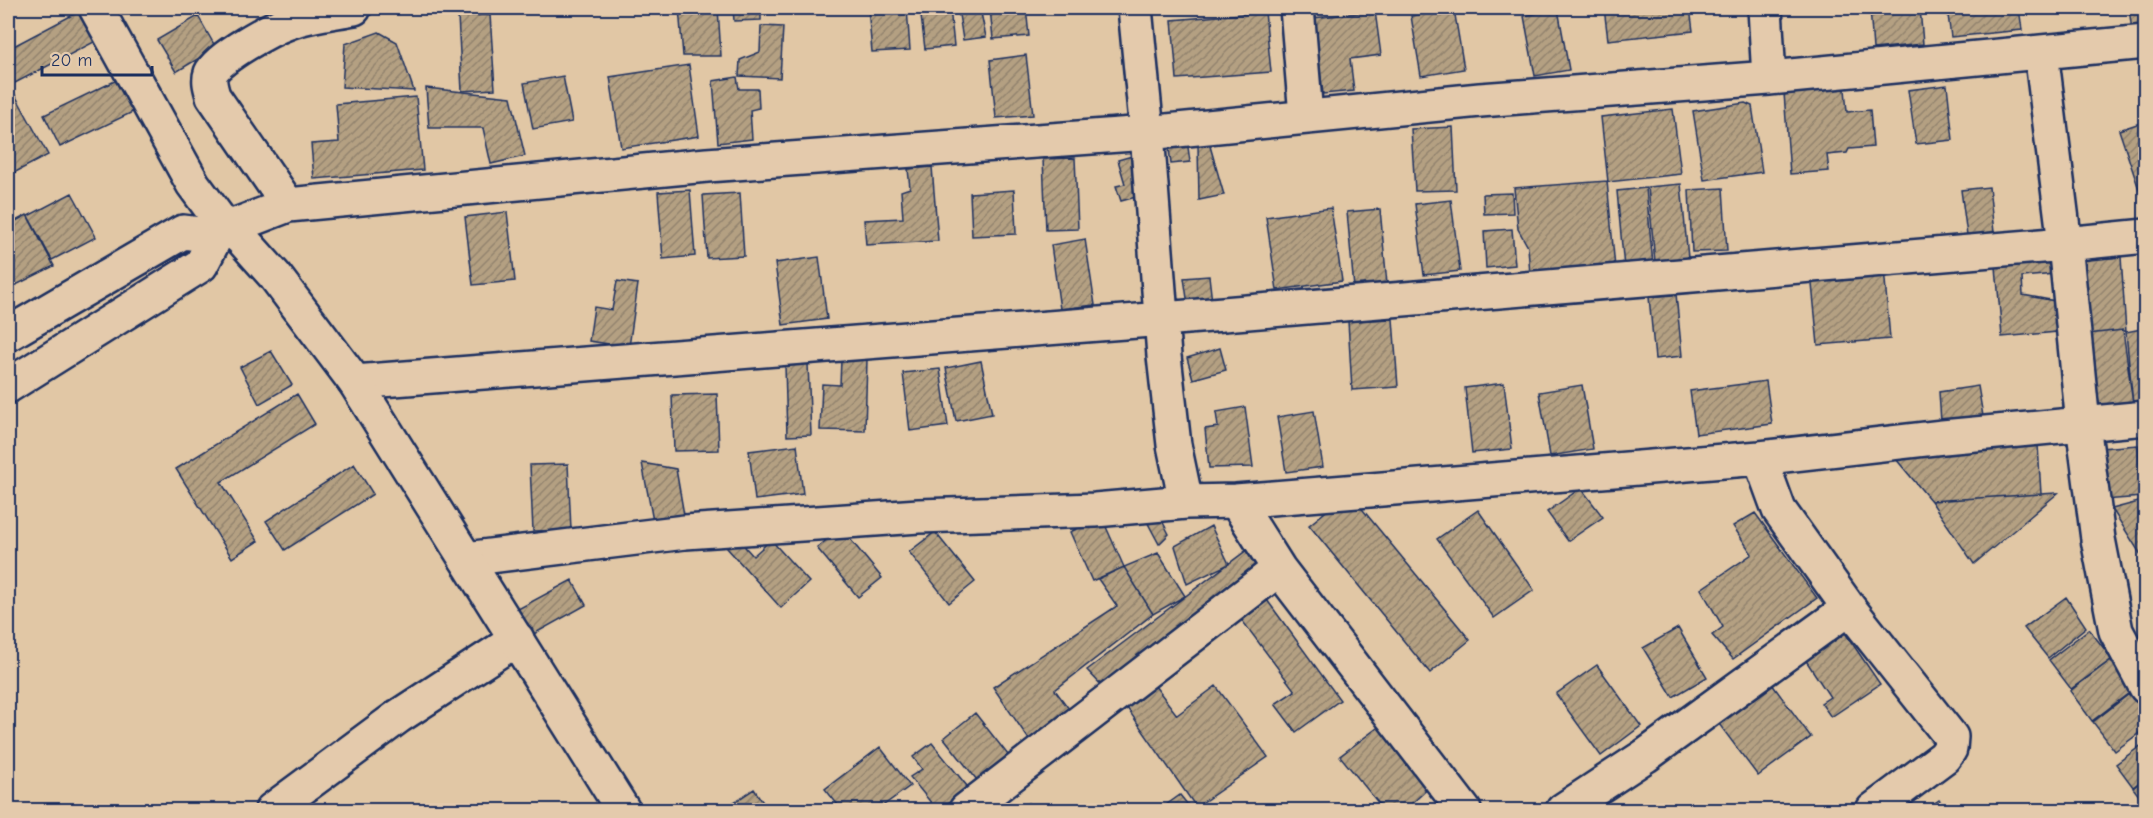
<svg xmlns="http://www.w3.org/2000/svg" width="2153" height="818" font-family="'Comic Neue',sans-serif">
  <defs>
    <pattern id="building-hatch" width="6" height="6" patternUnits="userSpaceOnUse" patternTransform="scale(1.5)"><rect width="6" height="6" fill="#b4a082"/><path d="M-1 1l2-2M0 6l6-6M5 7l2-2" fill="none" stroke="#92836e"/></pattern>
  </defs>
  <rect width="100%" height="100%" fill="#e1c7a5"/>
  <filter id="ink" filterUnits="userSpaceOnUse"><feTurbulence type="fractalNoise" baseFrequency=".0167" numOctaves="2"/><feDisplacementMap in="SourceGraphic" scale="12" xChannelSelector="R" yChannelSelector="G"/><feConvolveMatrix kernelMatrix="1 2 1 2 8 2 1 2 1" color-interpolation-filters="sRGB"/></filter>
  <g filter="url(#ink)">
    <path fill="url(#building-hatch)" stroke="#1b2f5e" stroke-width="1.5" d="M679,8H718L721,56H683Z
      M733,8H761V20L734,21Z
      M868,8H907L910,50L872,52Z
      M920,8H950L954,46L925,49Z
      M958,8H980L986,37L963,40Z
      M990,8H1026L1029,36L993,39Z
      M1604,8H1690L1693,31L1608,40Z
      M1870,8H1920L1923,44L1873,49Z
      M1947,8H2019L2022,30L1951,37Z
      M2129,8H2146V30L2132,31Z
      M1454,9L1464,69L1421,76L1411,16Z
      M1558,9L1569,70L1535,76L1524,16Z
      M80,11L96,41L15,83L8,69V49Z
      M1375,11L1381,55L1350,59L1354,91L1323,94L1313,18Z
      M1265,12L1271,72L1177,79L1172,20Z
      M490,15L495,89L462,91L458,16Z
      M198,16L216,48L176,72L157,40Z
      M761,26L783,27L780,78L739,76L740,60L760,52Z
      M379,32L397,42L414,91L342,87L345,44Z
      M1026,55L1033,115L996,118L990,60Z
      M689,65L699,136L621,148L610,77Z
      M563,76L572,122L533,129L524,83Z
      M737,77L739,89H758L759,108L750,110L752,139L718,143L713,81Z
      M121,78L137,110L60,147L44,115Z
      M8,82L48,155L8,176Z
      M1947,85L1953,140L1916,144L1908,90Z
      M426,88L511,97L525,156L491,164L483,128H429Z
      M1845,89L1847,112L1870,110L1873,147L1849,149L1847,153L1827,155L1829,171L1790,174L1784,93Z
      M416,97L423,170L314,179L311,144L339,142L336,104Z
      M1745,103L1752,106L1762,172L1704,180L1693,111Z
      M1673,109L1681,174L1608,182L1601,117Z
      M2146,121V210L2119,130Z
      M1453,127L1456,190L1415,191L1411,129Z
      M1187,140L1190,162L1171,164L1168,142Z
      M1198,144L1210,146L1224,195L1199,200Z
      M1139,154L1140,196L1121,201L1116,186L1125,184L1118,160Z
      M1075,158L1078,229L1046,230L1043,159Z
      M932,167L938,241L866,245L864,220L903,218L901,191L910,188L908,169Z
      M1607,181L1615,268L1530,275L1528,247L1518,229L1514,188Z
      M1681,184L1688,258L1655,262L1648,187Z
      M1989,187L1994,232L1967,235L1961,190Z
      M1646,188L1653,265L1624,268L1617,191Z
      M1723,188L1727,251L1692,252L1689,190Z
      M690,190L695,256L663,259L658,192Z
      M1014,190L1016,234L972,236L970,193Z
      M72,193L96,237L52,260L28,216Z
      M740,193L744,256L707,258L703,195Z
      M1512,193L1513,213L1484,214L1483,194Z
      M1451,200L1460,271L1424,275L1415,204Z
      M1331,208L1342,281L1277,290L1266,217Z
      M1380,209L1387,284L1354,288L1347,212Z
      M507,212L515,281L473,285L465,217Z
      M27,215L54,266L8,289V225Z
      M1512,229L1515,265L1486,268L1484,231Z
      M1085,239L1095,305L1060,309L1051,245Z
      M2053,251L2055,274L2022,277L2023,295L2055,301L2057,332L2002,337L1995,255Z
      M819,257L827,319L783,325L775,263Z
      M2121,257L2126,332L2123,330L2088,334L2083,260Z
      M1884,268L1890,339L1818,345L1811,274Z
      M1209,276L1212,302L1188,305L1184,278Z
      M617,281L638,284L629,347L589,341L594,307L612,310Z
      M1676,294L1682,356L1655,359L1649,297Z
      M1393,319L1398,387L1352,390L1348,321Z
      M2146,328V403L2133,404L2126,332Z
      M2123,330L2133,404L2097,409L2088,334Z
      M1220,348L1226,370L1193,379L1187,358Z
      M271,351L292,385L259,404L240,367Z
      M841,359H867L865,431L820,430L822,384L840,385Z
      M981,361L992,414L956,421L946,368Z
      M808,364L811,435L787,436L785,365Z
      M940,369L948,426L910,431L903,373Z
      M1766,381L1772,424L1696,434L1690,391Z
      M1504,383L1512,449L1472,453L1465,388Z
      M1582,385L1593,449L1550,456L1539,392Z
      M1978,386L1983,416L1941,422L1939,392Z
      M297,394L315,424L221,482L258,541L232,558L176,469Z
      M717,394L719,450L674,451L672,395Z
      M1245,407L1253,467L1209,468L1205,429L1218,427L1216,412Z
      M1314,411L1323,467L1286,472L1277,417Z
      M797,445L803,494L755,500L749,451Z
      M2038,445L2041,494L1931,501L1896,459Z
      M2138,445L2142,497L2104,500L2100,448Z
      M2146,455V485H2144L2142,457Z
      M642,463L676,469L684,515L653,521Z
      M354,464L373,494L285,550L266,521Z
      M568,464L571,530L533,531L530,465Z
      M1581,488L1603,517L1568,541L1547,512Z
      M1349,493L1470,640L1430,673L1309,525Z
      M2058,493L1974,564L1931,501L2041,494Z
      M2146,500V563L2112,509Z
      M1478,510L1534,590L1494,618L1437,539Z
      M1157,511L1169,534L1159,544L1143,514Z
      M1755,513L1817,598L1733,659L1712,635L1723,627L1701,589L1752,554L1733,526Z
      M1102,518L1124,567L1092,581L1070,532Z
      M1211,526L1229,564L1187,584L1175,546Z
      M841,528L882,578L858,597L817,548Z
      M935,532L975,582L949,603L909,552Z
      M738,539L753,556L771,540L809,582L781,608L727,548Z
      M1255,544L1268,569L1106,690L1087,670Z
      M1158,553L1185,596L1153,614L1124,567Z
      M1124,567L1153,614L1055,690L1075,717L1030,741L993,687L1117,606L1098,579Z
      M572,580L586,605L532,635L518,609Z
      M2066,597L2086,627L2048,658L2024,628Z
      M1267,600L1340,700L1296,732L1275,704L1295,691L1241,619Z
      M1841,627L1880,684L1831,717L1821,703L1830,697L1801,653Z
      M1678,628L1707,677L1673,697L1643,648Z
      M2089,629L2112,659L2071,689L2049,660Z
      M2146,631V662L2131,641Z
      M2111,660L2133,690L2092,721L2070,691Z
      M1597,665L1641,726L1601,756L1556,694Z
      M1769,680L1811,737L1758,776L1716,720Z
      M1155,686L1177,715L1216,686L1268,757L1196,807L1127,708Z
      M2133,691L2146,707V728L2115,751L2093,722Z
      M975,713L1016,765L984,789L944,738Z
      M1389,719L1435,782L1405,810H1384L1340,756Z
      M2146,742V777L2133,787L2116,764Z
      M932,743L971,791L947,810H937L910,777L922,769L913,757Z
      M880,747L910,786L877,810H842L825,789Z
      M2146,778V805L2133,788Z
      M754,789L768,810H722Z
      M1180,795L1192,810H1159Z
      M1939,800L1947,810H1925Z
      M1028,803L1033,810H1017Z"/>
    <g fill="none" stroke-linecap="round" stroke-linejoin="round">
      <g stroke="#1b2f5e" stroke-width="38">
        <path id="minor" d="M1297,8L1306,116
          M1765,8L1769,78
          M2146,42L2041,52L2065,244L2146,236
          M288,205L213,96C211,88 208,81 211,73C218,57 272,28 289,22C310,14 333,12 354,8
          M8,334L183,232L216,236L236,225L288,205L707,165L1147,133L1480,100L1769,78L2041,52
          M355,382L1163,319L2065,244L2083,424L2098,539L2116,631L2146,687
          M8,386L201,265L216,236
          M1760,458L1779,510L1849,608L1951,737L1950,749L1944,757L1873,810
          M1236,501L1279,569L1464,810
          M1186,502L1236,501L1760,458L1943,437L2146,418
          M466,559L685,532L919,516L1095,510L1186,502L1174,445L1164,356L1147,133L1135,8
          M272,810L399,716L517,639
          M966,810L1279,569
          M1563,810L1645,756L1849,608"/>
      </g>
      <g stroke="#1b2f5e" stroke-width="38">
        <path id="tertiary" d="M96,8L193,184L221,222L241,238L275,276L355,382L623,810"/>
      </g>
      <use href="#minor" stroke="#e4caac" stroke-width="33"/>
      <use href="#tertiary" stroke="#e4caac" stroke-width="33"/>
    </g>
  </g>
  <rect width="2153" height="818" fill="none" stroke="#e4caac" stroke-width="30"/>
  <rect x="15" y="15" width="2123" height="788" fill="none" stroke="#1b2f5e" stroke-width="2" filter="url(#ink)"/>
  <path d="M42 66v9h110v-9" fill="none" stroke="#1b2f5e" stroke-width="3"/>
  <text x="51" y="66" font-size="18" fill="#1b2f5e" stroke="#e4caac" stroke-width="4.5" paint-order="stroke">20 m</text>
</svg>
